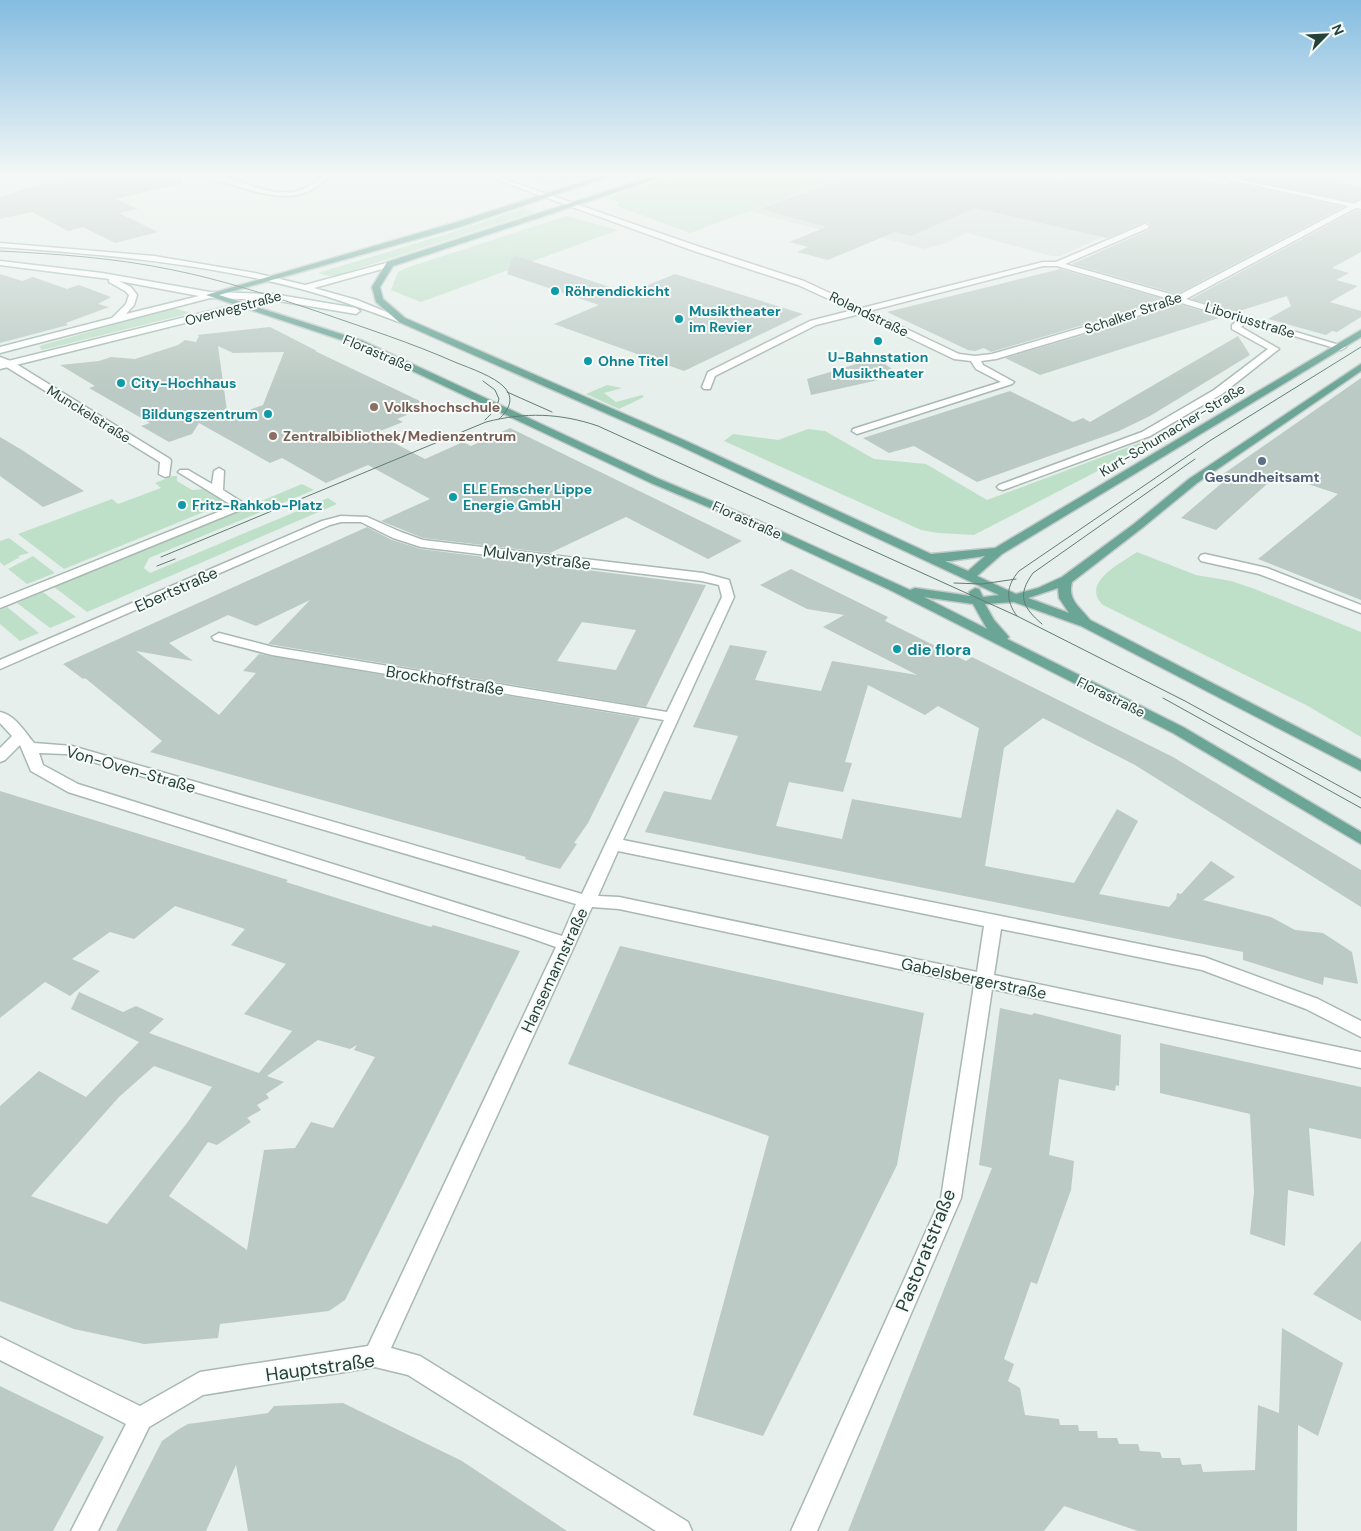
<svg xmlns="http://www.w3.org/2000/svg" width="1361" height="1531" font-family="'DM Sans',sans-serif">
  <rect width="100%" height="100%" fill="#e6efeb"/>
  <path fill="#d4dfda" d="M510,175H585L553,185L542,184Z
    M846,175H862L877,178L887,175H1054L1020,188L1140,220L1060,256H1052L967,233L946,243L924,249L836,225L822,230L749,211Z"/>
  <path fill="#bfe0c8" d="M675,175H846L690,233L617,206L618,202L607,198Z
    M523,208L535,212L338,275L329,276L318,273L460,230Z
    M566,216L618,230L421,302L391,290L398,272L409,267Z
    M173,308L191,313L42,350L39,346Z
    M607,385L622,388L604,393L616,402L642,395L644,397L619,409L586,394Z
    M808,429L825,431L874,459L926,464L987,500L1142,442L1148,445L974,535L938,533L921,530L724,441L733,434L778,440Z
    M173,476H177V481L192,490L205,489L226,503L64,569L18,534L112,499L118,504L161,488L155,483Z
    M302,484L314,490L149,558L144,568L150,573L328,498L337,504L87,612L54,587Z
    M9,538L29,553L18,556L20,557L4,566L0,562V541Z
    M1137,552L1196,575L1231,581L1255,589L1361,632V737L1306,705L1103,605C1080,583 1121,563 1137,552Z
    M33,556L55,573L27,584L8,569Z
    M43,592L76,617L50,628L17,603Z
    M7,607L39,633L20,641L0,624V610Z"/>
  <path fill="#bbcac4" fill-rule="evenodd" d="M71,175H181L182,183L116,199L138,209L119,213L158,232L115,243L83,227L68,231L32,212L0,219V197Z
    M845,175H1043L1066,180V175H1184L1229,185L1230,182L1343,207L1177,294L1072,264L1149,230L1151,225L1146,222L1107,238L975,208L911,236L895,232L828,260L797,252L808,247L789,242L826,227L760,209L845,178Z
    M1230,175H1352L1337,182L1361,187V198L1354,202Z
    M1356,210L1361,211V252L1332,268L1349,273L1336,280L1358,286L1330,302L1361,311V317L1337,332L1332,331L1326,335L1268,319L1291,306L1287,296L1236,312L1191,299Z
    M513,255L628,293L675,274L803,314L684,371L554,324L599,305L507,274Z
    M1060,269L1163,299L1107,318L991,352L984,348L975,351L968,350L887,312Z
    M0,274L22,281L33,277L67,289L79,285L111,297L98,304L109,307L66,323L68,325L0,343Z
    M1178,304L1222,317L1040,375L1005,358L1115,326Z
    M270,327L317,351H315L422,402L399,411L407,415L397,419L403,422L375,433L425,459L463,442L471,446L510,428L742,541L708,559L626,517L550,553L423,538L381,521L430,499L368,465L326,483L282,458L270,463L199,423L192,434L169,442L141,426L150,423L89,388L95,386L60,365L99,361L111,357L135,359L178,345L185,340L196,342L199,336L197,335ZM218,346L233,353L284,352L263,405L228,418Z
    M1238,336L1250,355L1150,416L1119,431L977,482L914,446L889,453L863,438L1010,391L1073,422L1083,418L1090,422Z
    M876,358L901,375L811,395L807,379Z
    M1361,378V600L1258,559L1338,494L1278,474L1216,530L1181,518L1223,482L1216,479Z
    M0,437L22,450L84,491L43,507L0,476Z
    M367,527L392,540L421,549L706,585L646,707L268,644L310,600L256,626L228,615L169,643L193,661L136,651L219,715L256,673L243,671L259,654L640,718L588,823L574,843L577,844L560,869L525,859L526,857L150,752L162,741L85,678L83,679L63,664ZM582,622L636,630L616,670L557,661Z
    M791,569L888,617L885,621L966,661L972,657L1173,757L1361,870V907L1135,765L1043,718L1004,748L985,866L1074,883L1117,809L1138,821L1099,894L1169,907L1176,899L1177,893L1181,894L1211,861L1235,877L1203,900L1271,917L1295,930L1323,933L1352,952L1358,984L1324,977L1323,985L1243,960V952L645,832L664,791L711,800L738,736L693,727L730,645L767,651L755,680L821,691L832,661L917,675L823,627L844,615L807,609L760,585ZM868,685L925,715L938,706L979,728L961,818L852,799L842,839L776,826L789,782L843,792L852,763L845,762Z
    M0,791L288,880L286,882L381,912L431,927L433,925L520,951L345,1300L329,1311L220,1324L218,1338L144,1344L74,1329L0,1301V1106L39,1071L86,1097L140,1041L139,1042L71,1009L79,992L123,1012L136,1006L164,1019L149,1033L259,1073L292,1031L244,1014L286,964L231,945L245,929L175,906L134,939L110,932L72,959L100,971L70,996L45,982L0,1018ZM318,1040L350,1049L357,1045L354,1050L375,1057L333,1128L311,1122L295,1148L264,1150L247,1250L169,1196L208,1142L217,1145L251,1122L247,1118L261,1110L257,1105L269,1098L266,1094L284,1082L267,1076ZM154,1066L212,1087L187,1123L107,1224L31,1196L119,1097Z
    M620,946L924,1013L897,1165L763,1436L693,1415L769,1136L568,1064Z
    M1000,1008L1032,1015L1034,1013L1121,1035L1119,1086L1116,1085L1115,1091L1059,1079L1049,1155L1074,1161L1071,1190L1037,1284L1031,1282L1004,1359L1014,1364L1008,1381L1020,1388L1025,1415L1059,1419L1060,1425H1078L1079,1431H1097L1098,1438H1117L1119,1444H1138L1140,1451L1160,1452L1162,1458H1180L1182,1465L1201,1464L1203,1472L1255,1470L1258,1405L1279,1413L1282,1328L1343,1363L1318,1436L1298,1425L1297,1531H1138L1064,1506L1044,1531H848L992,1168L979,1165Z
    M1160,1043L1361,1087V1139L1309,1128L1314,1196L1288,1190L1285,1246L1250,1234L1254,1192L1250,1114L1160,1093Z
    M1361,1241V1321L1313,1294Z
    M0,1386L104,1437L53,1531H0Z
    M343,1403L462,1461L567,1531H248L236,1465L206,1531H116L162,1441L179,1429L188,1424L268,1413L274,1406Z"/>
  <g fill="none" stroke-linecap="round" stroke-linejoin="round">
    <g stroke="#a8b8b2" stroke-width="3">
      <path id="street" d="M200,175C242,170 282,217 323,175H329C302,208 265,195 229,184C220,181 207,180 200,175Z
        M484,175H492L700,247L804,281L862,308L1043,262H1056L1145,224L1149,226L1148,228L1065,264L1177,296L1361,200V205L1186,299L1346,347L1341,350L1338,349L1247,322L1241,327L1279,349L1222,394L1150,436L1003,490L999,489L997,487L999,485L1142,432L1214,390L1268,349L1232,329V325L1238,320L1178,302L1114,324L996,359L981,361L983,365L1014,382L1012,384L857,434L852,431L853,429L1001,382L976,369L971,361L954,359L860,314L816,325L715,376L710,389H704L702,387L708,372L810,321L853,310L798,285L694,251ZM1043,266H1057L1169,299L1108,320L992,354L975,356L959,354L869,311Z
        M0,357L13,362L170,459L171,461L169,476L165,477L159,474L160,462L0,363Z
        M219,468L224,471L223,490L245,504L247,506L245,508L0,608V599L233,506L178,472L180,470H188L212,484L214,471Z
        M341,516L367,517L401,532L423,540L703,573L729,580L734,597L623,840L1204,957L1318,999L1361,1021V1037L1306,1009L1202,970L1001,929L994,975L1361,1052V1068L992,989L961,1198L817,1531H791L941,1198L974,985L619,909L592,907L391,1348L420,1356L688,1522L692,1531H656L408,1375L375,1367L203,1395L149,1427L98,1531H71L126,1424L0,1360V1337L140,1406L200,1372L368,1346L556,947L525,936L68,792L31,771L20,745L5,760L0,762V748L12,736L0,723V712C15,715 25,732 34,743L72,746L582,894L664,720L272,655L214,640L212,637L219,633L273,647L667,712L722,597L719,585L702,581L421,547L393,538L361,522H341L330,525L0,669V660L322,521ZM39,753L66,754L576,904L562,936L78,784L43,765ZM618,851L984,926L977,972L619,897L598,896Z
        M1205,554L1267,568L1361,605V613L1259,574L1201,561L1199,558L1201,555Z"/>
    </g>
    <g stroke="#a4bbb3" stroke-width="3">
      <path id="secondary" d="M1208,175H1219L1361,205V209Z
        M0,243L154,256L255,273L305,285L390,262L394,264L393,266L314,288L357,300L406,320L405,322H399C367,310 335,298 301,289C203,263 101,254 0,247Z
        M0,261L102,273L210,292L273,294L356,308L360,311L356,314L273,300L210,298L0,353V347L112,318L126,304L129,295L125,291L109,282V279L0,265ZM119,281L199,296L126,314L134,305L137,295L131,287Z
        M258,299L261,300V304L0,369V363Z"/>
    </g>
    <g stroke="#c2cac8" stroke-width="3">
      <path id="primary" d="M604,175H613L463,226L219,295L363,341L659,479L752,518L910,590L915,588L970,596L969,592L975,588L979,589L983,597L999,595L678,445L399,322L376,302L372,287L387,262L657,175H666L665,176L393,266L380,287L383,299L405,318L686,441L931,554L995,548L1361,330V337L1002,554L977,576L1016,594L1038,588L1062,577L1134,524L1189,479L1361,364V371L1197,483L1142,528L1072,582C1067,600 1080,607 1090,620L1361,760V771L1081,626L1014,602L985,604L994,620L1009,637L1007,639L1183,727L1361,832V844L1173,733L890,590L744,522L651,483L357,345L206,295L457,222ZM985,556L968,571L945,561H950ZM1058,588L1059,598L1069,613L1028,598ZM924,597L973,604L987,629Z"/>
    </g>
    <use href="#street" fill="#fff" fill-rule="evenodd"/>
    <use href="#secondary" fill="#fff" fill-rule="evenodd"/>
    <use href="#primary" fill="#6aa596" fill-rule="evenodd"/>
    <path stroke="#5f7d75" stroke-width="1" d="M0,251C58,254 116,258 173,270C223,280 271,296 319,312C365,328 412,343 457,363C470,368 495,377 504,387C515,398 509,410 499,419
      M483,381L495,390L499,399L496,409L485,420
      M507,392L552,412
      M161,557L486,422C525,412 560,413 598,426L1017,616L1185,701L1361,798
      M157,566L175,559
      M954,583L982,584L1016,579
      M1017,616C1005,600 1006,586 1019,571L1211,440L1361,347
      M1042,624C1022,607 1017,595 1033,573L1195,459
      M1163,698L1361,808"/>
  </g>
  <linearGradient id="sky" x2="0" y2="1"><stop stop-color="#84bce0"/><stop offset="0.45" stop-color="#f4f8f6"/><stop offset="1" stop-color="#f4f8f6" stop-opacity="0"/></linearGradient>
  <rect width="1361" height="389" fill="url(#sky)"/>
  <g fill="#0f9aa8" stroke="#f7fbf9" stroke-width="2">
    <circle cx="555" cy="291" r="5"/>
    <circle cx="679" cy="319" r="5"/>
    <circle cx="878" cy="341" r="5"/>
    <circle cx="588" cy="361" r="5"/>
    <circle cx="121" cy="383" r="5"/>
    <circle cx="268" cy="414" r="5"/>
    <circle cx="453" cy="497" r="5"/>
    <circle cx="182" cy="505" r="5"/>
    <circle cx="897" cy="649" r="5"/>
  </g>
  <g fill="#8d6e63" stroke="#f7fbf9" stroke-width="2">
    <circle cx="374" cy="407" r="5"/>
    <circle cx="273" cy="436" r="5"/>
  </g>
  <circle fill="#5c6f8a" stroke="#f7fbf9" stroke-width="2" cx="1262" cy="461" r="5"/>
  <g text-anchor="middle" stroke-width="4" stroke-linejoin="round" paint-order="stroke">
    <g font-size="14" font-weight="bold" fill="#0d838f" stroke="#f7fbf9" text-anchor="start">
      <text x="565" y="296">Röhrendickicht</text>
      <text x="689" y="316">Musiktheater<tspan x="689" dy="16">im Revier</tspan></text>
      <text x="878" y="362" text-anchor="middle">U-Bahnstation<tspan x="878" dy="16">Musiktheater</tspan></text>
      <text x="598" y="366">Ohne Titel</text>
      <text x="131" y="388">City-Hochhaus</text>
      <text x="258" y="419" text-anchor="end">Bildungszentrum</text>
      <text x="463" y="494">ELE Emscher Lippe<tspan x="463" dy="16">Energie GmbH</tspan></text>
      <text x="192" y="510">Fritz-Rahkob-Platz</text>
    </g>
    <g font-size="14" fill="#24423a" stroke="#f7fbf9">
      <text transform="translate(233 308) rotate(-15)" y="5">Overwegstraße</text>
      <text transform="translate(1133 313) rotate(-19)" y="5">Schalker Straße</text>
      <text transform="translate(869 314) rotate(26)" y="5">Rolandstraße</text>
      <text transform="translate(1250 320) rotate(17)" y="5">Liboriusstraße</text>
      <text transform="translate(378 353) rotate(23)" y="5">Florastraße</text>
      <text transform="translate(89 414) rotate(32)" y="5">Munckelstraße</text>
      <text transform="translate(1172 430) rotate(-31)" y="5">Kurt-Schumacher-Straße</text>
      <text transform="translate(747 520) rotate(24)" y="5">Florastraße</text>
      <text transform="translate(1111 697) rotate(26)" y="5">Florastraße</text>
    </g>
    <g font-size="14" font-weight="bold" fill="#785e54" stroke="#f7fbf9" text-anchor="start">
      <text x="384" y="412">Volkshochschule</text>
      <text x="283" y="441">Zentralbibliothek/Medienzentrum</text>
    </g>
    <g font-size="14" font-weight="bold" fill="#4e5e75" stroke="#f7fbf9">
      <text x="1262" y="482">Gesundheitsamt</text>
    </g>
    <g font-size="16" fill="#24423a" stroke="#f7fbf9">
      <text transform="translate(537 557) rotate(7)" y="6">Mulvanystraße</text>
      <text transform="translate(176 589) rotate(-24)" y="6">Ebertstraße</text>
      <text transform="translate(445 680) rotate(9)" y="6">Brockhoffstraße</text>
      <text transform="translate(131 769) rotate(16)" y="6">Von-Oven-Straße</text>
      <text transform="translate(554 970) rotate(-65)" y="6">Hansemannstraße</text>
      <text transform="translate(974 978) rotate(12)" y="6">Gabelsbergerstraße</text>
    </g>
    <g font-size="16" font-weight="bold" fill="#0d838f" stroke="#f7fbf9" text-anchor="start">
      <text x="907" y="655">die flora</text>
    </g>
    <g font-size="19" fill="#24423a" stroke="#f7fbf9">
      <text transform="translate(925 1250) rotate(-68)" y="7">Pastoratstraße</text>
      <text transform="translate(320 1367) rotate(-8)" y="7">Hauptstraße</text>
    </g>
  </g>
  <g transform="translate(1326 35) rotate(66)" stroke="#f7fbf9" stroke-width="4" paint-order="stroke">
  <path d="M0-4L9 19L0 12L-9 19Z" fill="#24423a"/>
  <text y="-8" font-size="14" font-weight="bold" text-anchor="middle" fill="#24423a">N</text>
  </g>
</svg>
